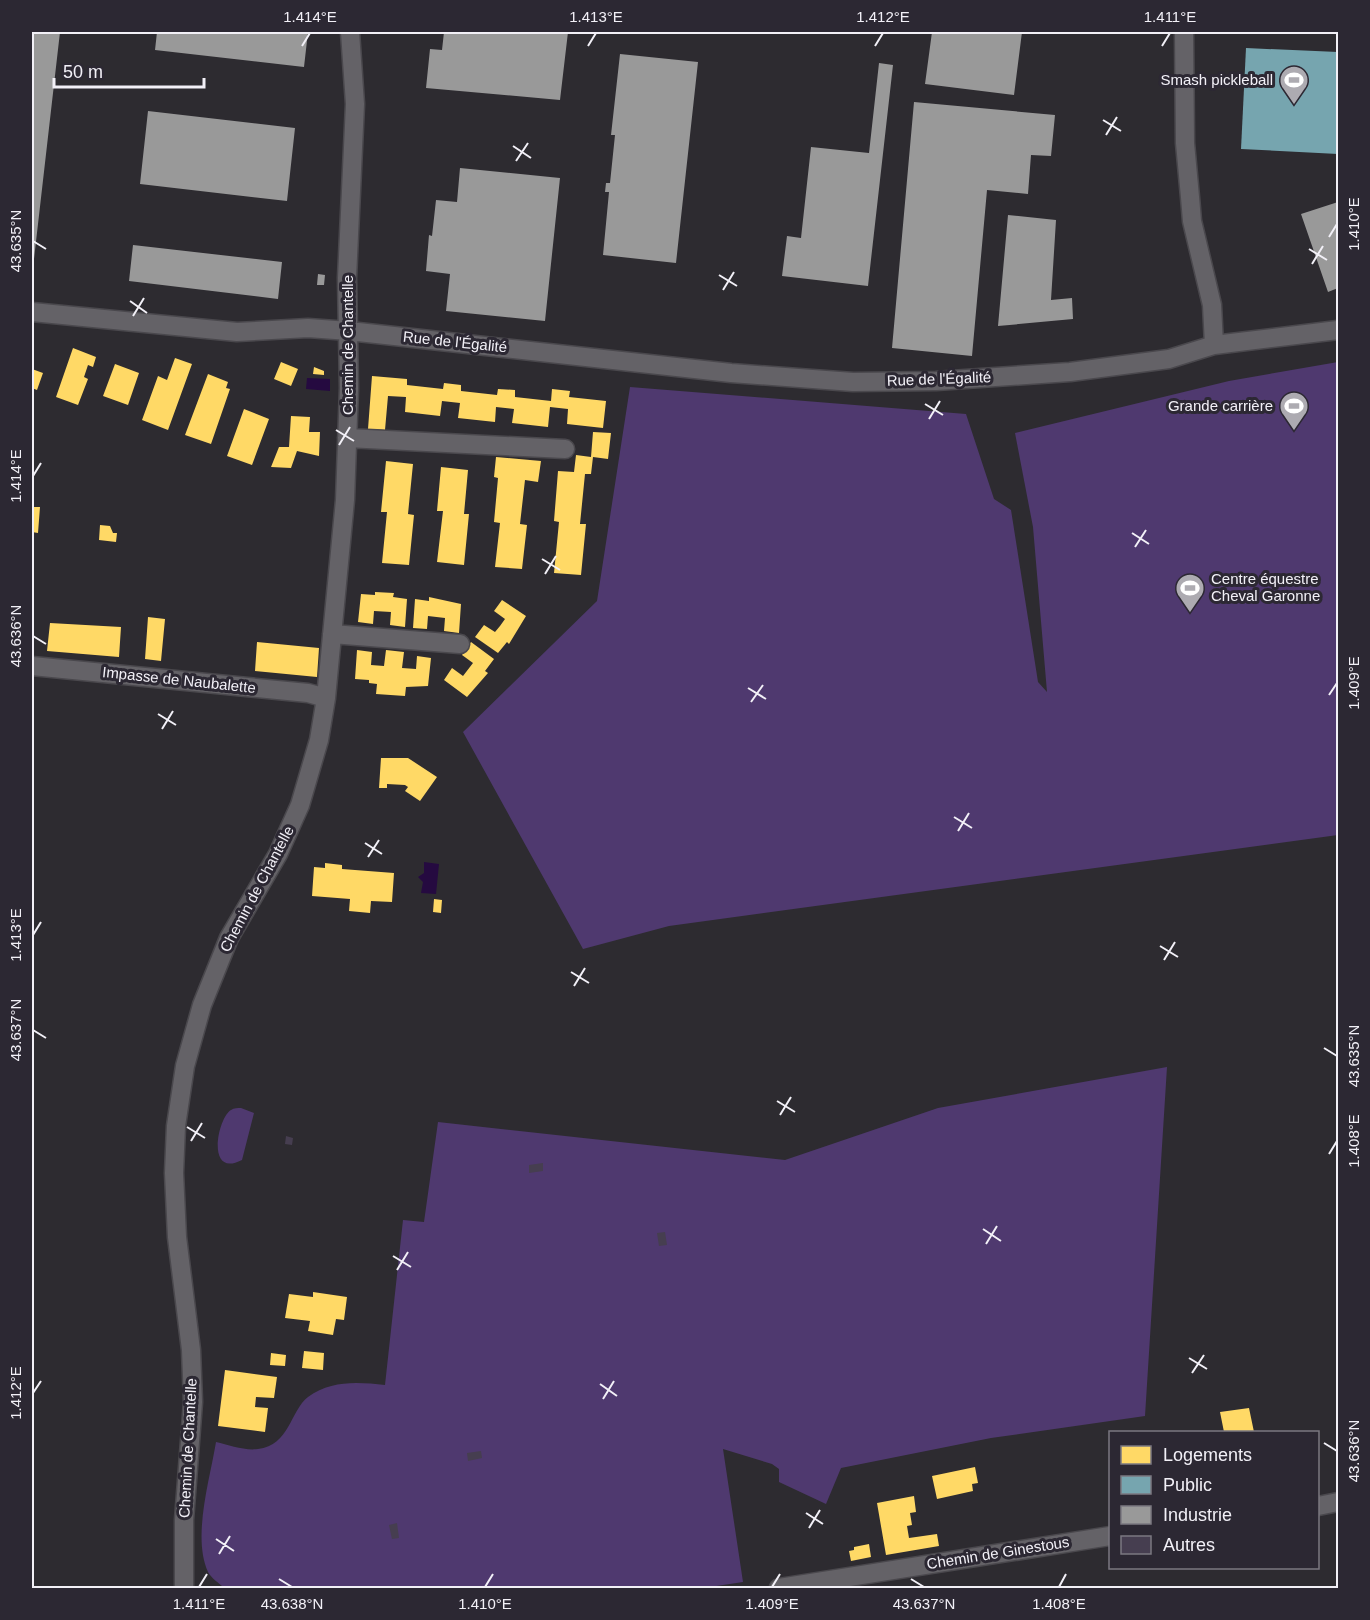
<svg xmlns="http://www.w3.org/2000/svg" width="1370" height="1620" font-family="Helvetica,sans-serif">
  <rect width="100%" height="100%" fill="#2d2b30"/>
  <path fill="#4f396f" d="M1338,362V835L669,926L583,949L463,732L597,601L630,387L966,414L994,499L1011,510L1038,682L1047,692L1033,527L1015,433L1229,381Z
    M1167,1067L1145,1416L991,1438L841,1468L826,1504L779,1482V1469L772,1464L723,1449L743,1582L703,1588H224C219,1583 211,1578 208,1572C192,1537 210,1479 216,1442C229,1445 245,1451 258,1449C290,1445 290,1411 308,1397C331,1380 358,1382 385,1385L403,1220L424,1222L438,1122L785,1160L938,1108Z
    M241,1108L254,1113L242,1160C205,1179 218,1117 231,1110C234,1108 238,1108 241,1108Z"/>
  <path fill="#250a40" d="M307,378L330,379V391L306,389Z
    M424,862L439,864L436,894L421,893L423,882L418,877L424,873Z"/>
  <path fill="#ffd966" d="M73,348L96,357L93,367L88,365L84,377L88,379L78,405L56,397Z
    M175,358L192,364L168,430L142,420L158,376L167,380Z
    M281,362L298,369L291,386L274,379Z
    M115,364L139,373L128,405L103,396Z
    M314,367L324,371V375L313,374Z
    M32,369L43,373L37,390L32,388Z
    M208,374L228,382L226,388L230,389L211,444L185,435Z
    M372,376L407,379V385L443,389L444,383L461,385V391L497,395L498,389L515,390V397L551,401L552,389L570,391L569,397L606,401L603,428L567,424L568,409L550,407L548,427L512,423L514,409L496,407L495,422L458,418L460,403L442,401L440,416L405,412L406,397L388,396L385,430L368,429Z
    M244,409L269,419L252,465L227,456Z
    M291,416L310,417L309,432H320L319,456L297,451L291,468L271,467L279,447H289Z
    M593,432L611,433L608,459L593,457L591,474H585L580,524H586L581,575L554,573L559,522L554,521L558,471L574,472L576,455L591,457Z
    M496,457L541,461L538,482L525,480L520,524L527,525L522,569L495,567L500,523L494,522L498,478L494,477Z
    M386,461L413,464L408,514L414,515L409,565L382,563L387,512H381Z
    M441,467L468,470L464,514H469L464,565L437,562L443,511H437Z
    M32,507H40L38,533L32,532Z
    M100,525L110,526L113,533H117L116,542L99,540Z
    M375,592L394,593L393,597L407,599L405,627L390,625L391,612L374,611L373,624L358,622L361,594L375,595Z
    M429,597L461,604L459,633L444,631L445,618L428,616L427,629L413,628L415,599L429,601Z
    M502,600L526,616L509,644L507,642L498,653L475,637L484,625L495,632L500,626L505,619L494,611Z
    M148,617L165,619L161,661L145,659Z
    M50,623L121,627L119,657L47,651Z
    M257,642L319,648L317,677L255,671Z
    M471,642L494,659L485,671L488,673L467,697L444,680L452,668L463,676L473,663L462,655Z
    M357,650L372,652L371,665L384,666L386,650L404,652L402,668L416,669L417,656L431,658L428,686L406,687L405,696L376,694L377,684L369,683V680L355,679Z
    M381,758H408L437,777L420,801L405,791L408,787L405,785L387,784V788H379Z
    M325,863L342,865V869L394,873L392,902L371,901L370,913L349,911L350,899L312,896L314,867L325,868Z
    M434,899L442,900L441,913L433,912Z
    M313,1292L347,1297L344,1320L336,1319L333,1335L308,1331L310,1321L285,1318L289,1294L313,1297Z
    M304,1351L324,1353L323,1370L302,1368Z
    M271,1353L286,1355L285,1366L270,1365Z
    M225,1370L277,1377L274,1398L256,1397L255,1407L268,1408L265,1432L218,1426Z
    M1249,1408L1254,1432H1224L1220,1412Z
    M975,1467L978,1483L972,1484L973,1491L937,1499L932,1476Z
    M914,1496L916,1512L910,1513L912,1525L907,1526L909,1538L937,1534L939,1546L886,1555L877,1503Z
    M869,1544L871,1557L851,1561L849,1551L854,1550V1547Z"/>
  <path fill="#76a5af" d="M1246,48L1338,52V154L1241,149Z"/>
  <path fill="#999" d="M32,32H60L34,259H32Z
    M157,32H308L304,67L155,50Z
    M444,32H568L560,100L426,88L430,49L442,50Z
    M932,32H1022L1014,95L925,84Z
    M620,54L698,62L676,263L603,255L609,192H605L606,183H610L615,135H611Z
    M879,63L893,65L868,286L782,276L787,236L801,238L811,147L869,153Z
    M914,102L1055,115L1051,156L1031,155L1028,194L987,190L972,356L892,348Z
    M148,111L295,128L287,201L140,184Z
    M460,168L560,178L545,321L446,311L450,274L426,271L429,235L432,236L436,200L457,202Z
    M1338,202V288L1328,292L1301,214Z
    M1008,215L1056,220L1051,300L1072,298L1073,319L998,326Z
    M133,245L282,262L278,299L129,281Z
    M318,274L325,275L324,285H317Z"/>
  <path fill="#463e50" d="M286,1136L293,1138L292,1145L285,1144Z
    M543,1163V1171L529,1173V1165Z
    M665,1232L667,1245L659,1246L657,1233Z
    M481,1451L482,1458L468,1461L467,1453Z
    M397,1523L399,1538L392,1539L389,1525Z"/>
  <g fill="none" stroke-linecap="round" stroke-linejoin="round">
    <g stroke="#4a484d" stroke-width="21">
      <path id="minor" d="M32,312L237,332L308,328L349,331L731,373L853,382L936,381L1070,372L1169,359L1214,345L1212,305L1192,221L1190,197L1185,143L1184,32
        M1214,345L1338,330
        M347,438L565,449
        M332,634L460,644
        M32,666L308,693L326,698
        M1318,1506L1338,1502
        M184,1588V1520L193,1402L191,1350L177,1237L174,1173L176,1126L185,1066L202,1005L229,938L278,854L300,805L319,740L326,698L345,500L349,388L347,278L355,104L350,32
        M779,1588L1110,1536"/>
    </g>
    <use href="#minor" stroke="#646267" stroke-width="18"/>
  </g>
  <path fill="none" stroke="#f2f0f7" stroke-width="2" d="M302,46L310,33M588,46L596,33M875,46L883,33M1162,46L1170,33M1103,120L1121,131M1106,135L1117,117M513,146L531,158M516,161L528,143M1329,237L1337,224M33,241L46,249M1309,249L1327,260M1312,264L1323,246M719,275L737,286M723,290L734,272M130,301L147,313M133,316L144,298M925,404L943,415M929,419L940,401M336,430L354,441M339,445L350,427M33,476L41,463M1132,533L1149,544M1135,547L1146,530M542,559L560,570M545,574L556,556M33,636L46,644M748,688L766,699M1329,695L1337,683M751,702L763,685M158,714L176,725M162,729L173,711M954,817L972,828M958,831L969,813M365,843L382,854M368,857L379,840M33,935L41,922M1160,946L1178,957M1164,960L1175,942M571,972L589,983M574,986L585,968M33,1030L46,1038M1324,1048L1337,1056M777,1101L795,1112M780,1115L791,1097M187,1127L205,1138M191,1141L202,1123M1329,1154L1337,1141M983,1229L1001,1241M986,1244L997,1226M393,1256L411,1267M397,1270L408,1252M1189,1358L1207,1369M1192,1373L1204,1355M600,1384L617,1396M33,1393L41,1381M603,1399L614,1381M1324,1443L1337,1451M806,1513L823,1524M809,1528L820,1510M216,1539L234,1551M219,1554L230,1536M279,1579L292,1587M911,1579L924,1587M199,1587L207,1574M485,1587L493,1574M772,1587L780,1574M1059,1587L1066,1574"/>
  <defs>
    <g id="stadium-pin" transform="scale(1.5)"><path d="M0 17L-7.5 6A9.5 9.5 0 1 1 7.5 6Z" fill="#adabb1" stroke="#2c2833"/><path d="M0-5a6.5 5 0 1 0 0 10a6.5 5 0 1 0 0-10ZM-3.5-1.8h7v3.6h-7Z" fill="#fff"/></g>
  </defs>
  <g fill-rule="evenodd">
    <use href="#stadium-pin" x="1294" y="80"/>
    <use href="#stadium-pin" x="1294" y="406"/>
    <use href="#stadium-pin" x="1190" y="588"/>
  </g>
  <g text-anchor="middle" stroke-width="6" stroke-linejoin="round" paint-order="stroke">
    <g font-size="15" fill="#f2f0f7" stroke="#2c2833" text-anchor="end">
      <text x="1273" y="85">Smash pickleball</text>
      <text x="1273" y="411">Grande carrière</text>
      <text x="1211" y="584" text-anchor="start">Centre équestre<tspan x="1211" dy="17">Cheval Garonne</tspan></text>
    </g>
    <g font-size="15" fill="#f2f0f7" stroke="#2c2833">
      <text transform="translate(455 342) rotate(6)" y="5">Rue de l'Égalité</text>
      <text transform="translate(348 345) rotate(-90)" y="5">Chemin de Chantelle</text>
      <text transform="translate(939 379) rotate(-2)" y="5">Rue de l'Égalité</text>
      <text transform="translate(179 680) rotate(6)" y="5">Impasse de Naubalette</text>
      <text transform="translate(257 889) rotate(-62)" y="5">Chemin de Chantelle</text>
      <text transform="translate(188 1448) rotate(-87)" y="5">Chemin de Chantelle</text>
      <text transform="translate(998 1553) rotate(-9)" y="5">Chemin de Ginestous</text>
    </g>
  </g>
  <rect width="1370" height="1620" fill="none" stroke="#2c2833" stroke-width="66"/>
  <rect x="1109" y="1431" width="210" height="138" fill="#2c2833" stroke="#7b7881" stroke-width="1.5"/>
  <rect x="1121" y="1446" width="30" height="18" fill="#ffd966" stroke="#7b7881" stroke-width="1.5"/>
  <text x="1163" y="1461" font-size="18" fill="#f2f0f7">Logements</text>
  <rect x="1121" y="1476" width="30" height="18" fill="#76a5af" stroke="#7b7881" stroke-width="1.5"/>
  <text x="1163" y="1491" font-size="18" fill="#f2f0f7">Public</text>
  <rect x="1121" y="1506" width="30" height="18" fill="#999999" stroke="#7b7881" stroke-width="1.5"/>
  <text x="1163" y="1521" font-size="18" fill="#f2f0f7">Industrie</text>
  <rect x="1121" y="1536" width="30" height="18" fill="#463e50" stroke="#7b7881" stroke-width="1.5"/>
  <text x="1163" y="1551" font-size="18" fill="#f2f0f7">Autres</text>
  <path d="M54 78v9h150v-9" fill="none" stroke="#f2f0f7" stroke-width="3"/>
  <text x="63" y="78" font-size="18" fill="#f2f0f7" stroke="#2c2833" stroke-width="4.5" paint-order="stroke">50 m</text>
  <rect x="33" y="33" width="1304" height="1554" fill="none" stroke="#f2f0f7" stroke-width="2"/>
  <g font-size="15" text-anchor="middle" fill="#f2f0f7">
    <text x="310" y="22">1.414°E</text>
    <text x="596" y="22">1.413°E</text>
    <text x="883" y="22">1.412°E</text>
    <text x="1170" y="22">1.411°E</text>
    <text transform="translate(1354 224) rotate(-90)" y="5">1.410°E</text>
    <text transform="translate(16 241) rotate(-90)" y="5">43.635°N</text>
    <text transform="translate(16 476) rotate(-90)" y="5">1.414°E</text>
    <text transform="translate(16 636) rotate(-90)" y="5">43.636°N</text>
    <text transform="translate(1354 683) rotate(-90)" y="5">1.409°E</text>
    <text transform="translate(16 935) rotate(-90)" y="5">1.413°E</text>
    <text transform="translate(16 1030) rotate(-90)" y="5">43.637°N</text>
    <text transform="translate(1354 1056) rotate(-90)" y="5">43.635°N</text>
    <text transform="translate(1354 1141) rotate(-90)" y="5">1.408°E</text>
    <text transform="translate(16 1393) rotate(-90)" y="5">1.412°E</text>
    <text transform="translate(1354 1451) rotate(-90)" y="5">43.636°N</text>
    <text x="199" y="1609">1.411°E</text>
    <text x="292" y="1609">43.638°N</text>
    <text x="485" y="1609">1.410°E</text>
    <text x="772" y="1609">1.409°E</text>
    <text x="924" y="1609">43.637°N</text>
    <text x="1059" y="1609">1.408°E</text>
  </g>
</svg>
